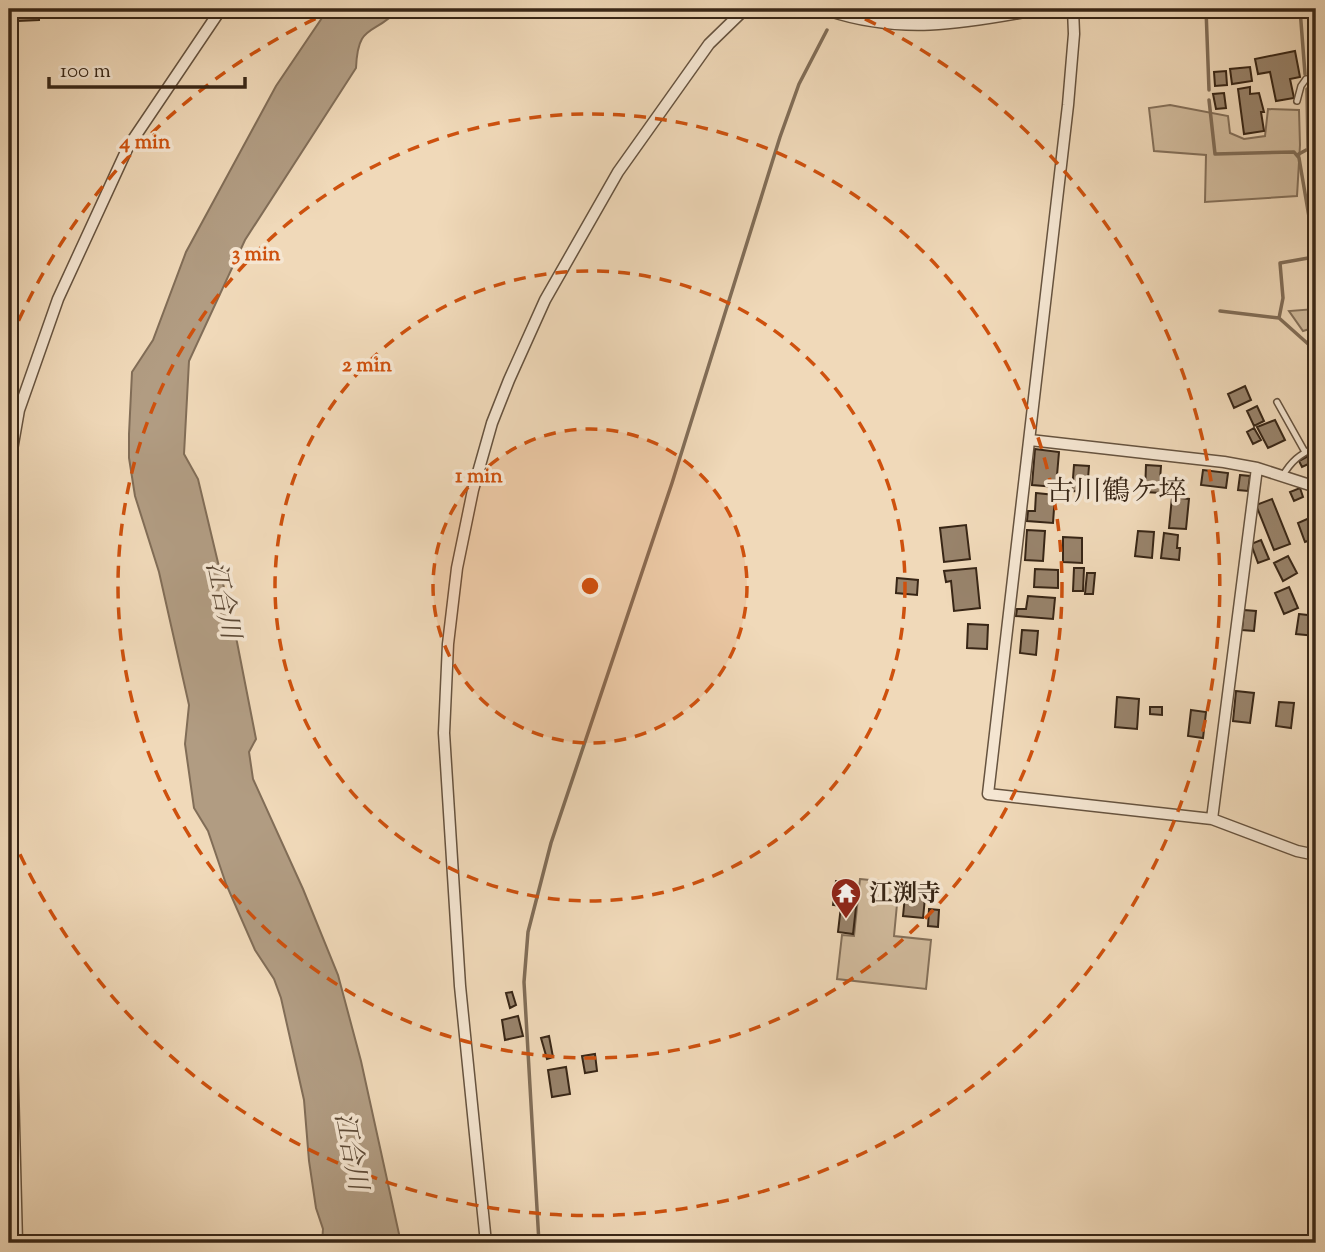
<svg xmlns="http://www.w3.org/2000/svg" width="1325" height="1252" font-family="'Sorts Mill Goudy','Noto Serif JP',serif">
  <rect width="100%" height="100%" fill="#f0d9b9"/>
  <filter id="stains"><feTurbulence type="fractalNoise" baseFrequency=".00286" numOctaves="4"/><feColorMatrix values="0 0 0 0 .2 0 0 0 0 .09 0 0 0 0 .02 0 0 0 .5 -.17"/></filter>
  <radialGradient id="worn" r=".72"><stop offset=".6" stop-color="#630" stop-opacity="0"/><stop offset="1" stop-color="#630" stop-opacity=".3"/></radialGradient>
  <path fill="#d1bb9d" stroke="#84705a" stroke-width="2" d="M1170,105L1228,116L1230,133L1244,139L1265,136L1268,109L1299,110L1300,145L1297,196L1205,202L1206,155L1154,151L1149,108Z
    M1315,309L1316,327L1303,331L1289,311Z
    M860,879L899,883L894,936L931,940L926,989L837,979L842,935L854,936Z"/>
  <path fill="#b19c82" stroke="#816d57" stroke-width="2" d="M328,9H399C373,37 358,22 356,68L245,240L189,361L184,454L198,479L237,642L256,739L249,752L253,779L303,889L338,975L361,1061L401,1243H322L323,1229L316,1208L309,1161L304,1100L281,998L274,979L255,950L226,884L208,831L194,808L185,744L189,705L159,572L135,496L129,458V434L132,372L153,340L186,252L276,86Z"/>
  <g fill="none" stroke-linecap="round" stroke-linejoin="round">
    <path stroke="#816d57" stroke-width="3.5" d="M1206,9L1209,90
      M1300,9L1305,74
      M1209,100L1215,154L1294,152L1299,158L1315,252L1314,257L1280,263L1283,298L1279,318
      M1297,155L1308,149L1307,89
      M1220,311L1279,318L1316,351
      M539,1243L524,982L528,932L551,843L672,483L780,137L799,84L827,30"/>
  </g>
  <path fill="#98836b" stroke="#382616" stroke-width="2" d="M17,9H39V20L18,21Z
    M1295,51L1300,77L1290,79L1294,98L1276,101L1270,72L1258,74L1255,59Z
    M1250,67L1252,81L1232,84L1230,69Z
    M1226,71L1227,85L1215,86L1214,72Z
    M1250,87V94L1259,93L1264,112H1261L1264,131L1244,134L1238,89Z
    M1224,93L1226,108L1216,109L1213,94Z
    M1245,386L1251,400L1234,408L1228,394Z
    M1257,406L1264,421L1254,426L1247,411Z
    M1275,420L1285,440L1268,448L1257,427Z
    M1254,428L1261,440L1253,444L1247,432Z
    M1035,449L1059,452L1056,487L1032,485Z
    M1312,454L1315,461L1302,467L1299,461Z
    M1074,465L1089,466L1087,492L1072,491Z
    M1146,465L1161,466L1160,480L1178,481L1177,494L1145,492Z
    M1203,470L1228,473L1226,488L1201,485Z
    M1240,475L1250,476L1248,491L1238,490Z
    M1300,488L1303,497L1294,501L1290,492Z
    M1036,493L1055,495L1053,523L1027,521L1028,511H1035Z
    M1172,497L1189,499L1186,529L1169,528Z
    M1272,499L1290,544L1274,550L1256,505Z
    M1314,516L1316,538L1305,542L1298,523Z
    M966,525L970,559L944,562L940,528Z
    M1027,530L1045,531L1043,561L1025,560Z
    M1138,531L1154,532L1152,558L1135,556Z
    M1164,533L1178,535L1177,548H1180L1179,560L1161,558Z
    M1063,537L1082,538V563L1063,562Z
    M1261,540L1269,559L1258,563L1251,544Z
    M1288,556L1297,573L1283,581L1274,563Z
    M976,568L980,608L954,611L951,581L946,582L944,571Z
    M1074,568H1084L1083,591H1073Z
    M1035,569L1058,570V588L1034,587Z
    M1087,573H1095L1093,594H1085Z
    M897,578L918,580L917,595L896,593Z
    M1289,587L1298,608L1284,614L1275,593Z
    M1028,596L1055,598L1053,619L1016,616L1017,609H1026Z
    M1244,610L1256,611L1254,631L1242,630Z
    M1299,614L1316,616V636L1296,634Z
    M968,624L988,625L987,649L967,648Z
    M1022,630L1038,631L1036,655L1020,653Z
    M1236,691L1254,693L1250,723L1233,721Z
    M1117,697L1139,699L1137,729L1115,727Z
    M1279,702L1294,703L1291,728L1276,726Z
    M1150,707H1162V715L1150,714Z
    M1191,710L1206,712L1203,738L1188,736Z
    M836,881L847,882L845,897L857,898L853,934L838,932L841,906L833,905Z
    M906,886L926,888L923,918L903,916Z
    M929,909L939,910L938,927L928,926Z
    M512,992L516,1005L510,1008L506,993Z
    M518,1016L523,1036L505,1040L502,1020Z
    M549,1036L553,1057L547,1059L541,1038Z
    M595,1054L597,1071L585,1073L582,1056Z
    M566,1067L570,1094L552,1097L548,1070Z"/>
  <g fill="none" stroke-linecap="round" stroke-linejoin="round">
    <g stroke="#66533f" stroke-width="8">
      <path id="service" d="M1297,101L1301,86L1306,79L1316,78
        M1277,402L1305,452
        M1282,477C1291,461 1300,454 1316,447"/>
    </g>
    <g stroke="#66533f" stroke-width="13">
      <path id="minor" d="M1073,9L1074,34L1068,105L988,794L1212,819L1297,851L1316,855
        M1030,440L1224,462L1257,468L1316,487
        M9,467L19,410L58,299L128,147L221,9
        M1212,819L1257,468
        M9,930L17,1243
        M486,1243L460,986L444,733L448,644L457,568L473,490L492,423L509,380L545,300L618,172L709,44L745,9"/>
    </g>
    <g stroke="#66533f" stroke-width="17">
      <path id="tertiary" d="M830,9C900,32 960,22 1030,9"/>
    </g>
    <use href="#service" stroke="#f5e6d2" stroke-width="5"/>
    <use href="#minor" stroke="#f5e6d2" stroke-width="10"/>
    <use href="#tertiary" stroke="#f5e6d2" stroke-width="14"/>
  </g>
  <circle cx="590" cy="586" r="157" fill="#ce510e" fill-opacity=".12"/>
  <g fill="none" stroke="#ce510e" stroke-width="3.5" stroke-dasharray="12 9">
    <circle cx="590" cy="586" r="157"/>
    <circle cx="590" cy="586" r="315"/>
    <circle cx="590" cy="586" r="472"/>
    <path d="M10 340A630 630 0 0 1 334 10M846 10A630 630 0 1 1 10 832"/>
  </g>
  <defs>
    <g id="temple-pin" transform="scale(1.575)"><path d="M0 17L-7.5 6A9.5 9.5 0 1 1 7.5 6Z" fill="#8f2418" stroke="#f5e6d2"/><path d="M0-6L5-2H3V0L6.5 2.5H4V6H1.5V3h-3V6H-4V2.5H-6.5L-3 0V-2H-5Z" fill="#fff"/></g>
  </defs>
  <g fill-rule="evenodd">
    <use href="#temple-pin" x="846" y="893"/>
  </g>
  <g text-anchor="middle" stroke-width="7" stroke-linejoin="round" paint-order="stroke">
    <g font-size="24" font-weight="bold" fill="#382616" stroke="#f5e6d2" text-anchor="start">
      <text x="869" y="901">江渕寺</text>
    </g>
    <g font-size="26" font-style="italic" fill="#5c4936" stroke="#f5e6d2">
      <text transform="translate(224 600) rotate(78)" y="9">江合川</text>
      <text transform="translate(352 1151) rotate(79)" y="9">江合川</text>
    </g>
    <g font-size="28" fill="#382616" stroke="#f5e6d2">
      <text x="1116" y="500">古川鶴ケ埣</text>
    </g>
  </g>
  <circle cx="590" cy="586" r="10" fill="#ce510e" stroke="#f5e6d2" stroke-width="3.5"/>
  <g font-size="21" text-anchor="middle" font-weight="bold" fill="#ce510e" stroke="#f5e6d2" stroke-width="7" stroke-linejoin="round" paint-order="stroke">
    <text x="145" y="148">4 min</text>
    <text x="256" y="260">3 min</text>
    <text x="367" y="371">2 min</text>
    <text x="479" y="482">1 min</text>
  </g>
  <rect width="1325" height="1252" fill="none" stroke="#f0d9b9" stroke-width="35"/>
  <rect x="10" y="10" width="1304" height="1231" fill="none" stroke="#382616" stroke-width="3.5"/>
  <rect x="18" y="18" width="1290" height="1217" fill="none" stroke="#382616" stroke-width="2"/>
  <path d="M49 77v10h196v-10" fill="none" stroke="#382616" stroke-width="3.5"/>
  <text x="60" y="77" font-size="21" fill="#382616" stroke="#f5e6d2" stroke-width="5" paint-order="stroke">100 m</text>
  <rect width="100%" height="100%" filter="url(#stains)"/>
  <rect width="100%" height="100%" fill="url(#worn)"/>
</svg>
